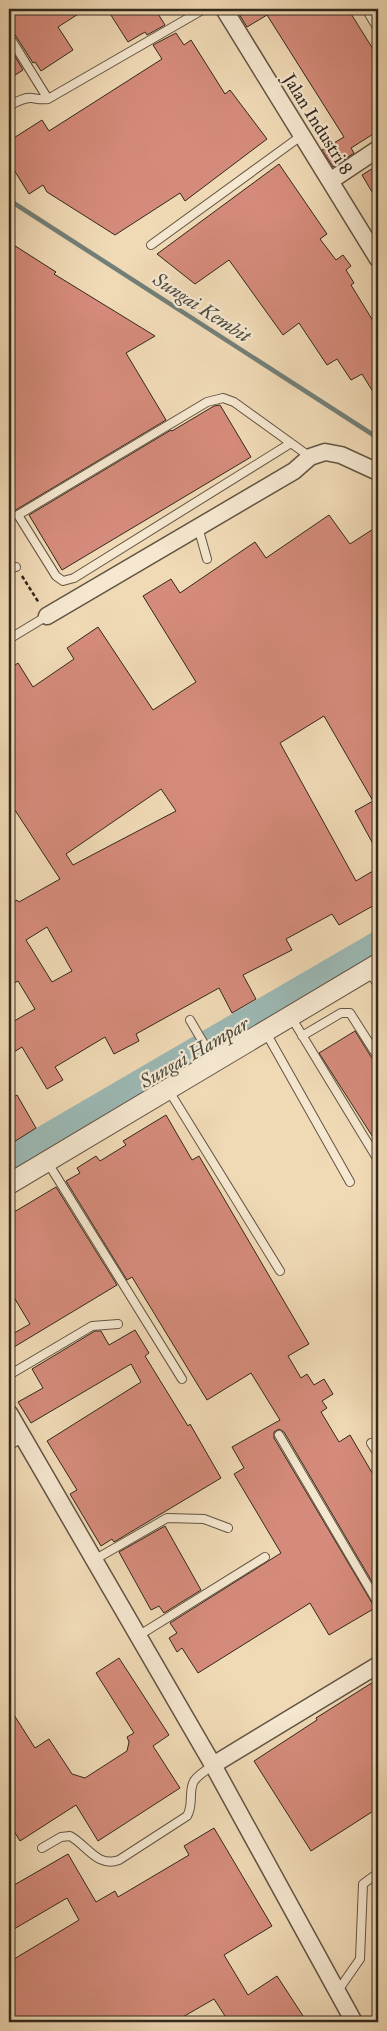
<svg xmlns="http://www.w3.org/2000/svg" width="387" height="2031" font-family="'IM FELL Great Primer',serif">
  <rect width="100%" height="100%" fill="#f0dab6"/>
  <filter id="stains"><feTurbulence type="fractalNoise" baseFrequency=".004" numOctaves="4"/><feColorMatrix values="0 0 0 0 .2 0 0 0 0 .09 0 0 0 0 .02 0 0 0 .5 -.17"/></filter>
  <radialGradient id="worn" r=".72"><stop offset=".6" stop-color="#630" stop-opacity="0"/><stop offset="1" stop-color="#630" stop-opacity=".3"/></radialGradient>
  <g fill="none" stroke-linecap="round" stroke-linejoin="round">
    <path stroke="#727f78" stroke-width="4.5" d="M9,200L378,438"/>
    <path stroke="#9cb9b5" stroke-width="28" d="M9,1160L378,945"/>
  </g>
  <path fill="#d58b7b" stroke="#32281c" fill-rule="evenodd" d="M9,9H86L58,27L73,50L41,71L35,62L33,63L14,33L9,30Z
    M107,9H155L165,25L147,35L145,32L128,42Z
    M236,9H348L378,57V131L351,148L354,153L333,167L322,150L344,137L267,15L247,27Z
    M176,33L184,45L191,40L225,94L230,90L267,139L185,201L180,193L115,235L47,192L43,185L29,194L9,162V141L42,120L49,131L162,59L153,45Z
    M9,46L23,70L9,79Z
    M279,164L327,234L320,239L336,260L343,255L351,266L346,270L354,283L351,285L378,329V400L362,374L351,380L337,359L327,365L299,323L283,335L229,260L195,284L157,254Z
    M378,165V202L362,175Z
    M9,242L56,272L54,274L155,336L126,353L166,420L9,514Z
    M220,405L251,457L62,570L29,515L171,430L172,431L214,406Z
    M329,515L350,544L378,526V853L355,811L373,801L324,716L280,743L356,881L378,868V903L339,925L332,914L286,939L292,950L243,975L256,999L232,1013L219,988L136,1034L139,1041L114,1054L105,1037L55,1067L63,1080L47,1089L22,1047L9,1055V1024L35,1009L18,981L9,986V905L17,900L19,902L60,879L9,801V669L18,663L33,687L74,659L67,648L98,627L153,710L196,682L143,596L171,579L180,593L255,542L266,558ZM161,789L176,811L73,865L66,854ZM47,927L72,971L52,982L26,940Z
    M355,1031L373,1060L378,1063V1145L319,1053Z
    M17,1095L36,1128L9,1145V1100Z
    M166,1115L192,1160L199,1156L309,1344L288,1356L301,1378L307,1374L314,1385L324,1379L333,1394L322,1401L327,1408L321,1412L339,1442L350,1435L378,1483V1592L284,1432L279,1429L274,1432V1438L375,1608L329,1635L310,1603L198,1673L182,1648L177,1652L169,1638L177,1633L170,1623L281,1553L234,1474L244,1468L232,1447L280,1420L251,1373L207,1400L132,1277L127,1280L66,1181L80,1173L77,1168L96,1156L100,1161L126,1145L123,1141Z
    M56,1187L117,1285L9,1350V1336L30,1324L9,1289V1215Z
    M135,1330L149,1353L145,1356L188,1426L190,1424L221,1478L114,1542L112,1539L101,1546L70,1494L77,1490L47,1441L141,1382L131,1364L31,1423L18,1402L43,1388L32,1369L95,1331H101L109,1345Z
    M165,1526L201,1590L164,1613L159,1606L151,1610L119,1552Z
    M119,1658L169,1735L153,1746L180,1788L98,1841L76,1805L20,1841L9,1823V1707L35,1748L49,1739L72,1774L85,1778L127,1751L129,1742L127,1737L134,1733L96,1673Z
    M378,1679V1808L311,1851L254,1761L317,1720L316,1718Z
    M214,1828L272,1926L224,1955L248,1995L277,1976L307,2022H229L214,1999L174,2022H9V1962L79,1920L67,1898L9,1932V1888L68,1854L96,1902L115,1891L118,1897L189,1855L184,1846Z"/>
  <g fill="none" stroke-linecap="round" stroke-linejoin="round">
    <g stroke="#625442" stroke-width="10">
      <path id="service" d="M366,9L378,29
        M9,36L48,99
        M9,106C16,102 24,97 32,98C38,99 41,100 48,99L204,9
        M151,245L301,136
        M291,443L74,578L63,581L56,576L18,515L207,402L223,398L234,402L302,451L310,457
        M198,527L207,559
        M9,569L16,567
        M9,639L47,616
        M368,970L378,985
        M291,1017L378,1160
        M190,1020L214,1061
        M265,1031L350,1182
        M302,1036L341,1013H350L378,1057
        M169,1091L280,1271
        M48,1163L182,1379
        M9,1375L92,1326L118,1324
        M279,1435L378,1603
        M371,1443L378,1454
        M9,1446L23,1437
        M94,1560L167,1518L204,1519L228,1528
        M138,1636L265,1557
        M42,1848L61,1837L70,1836C87,1845 97,1868 119,1860L187,1816C194,1805 188,1791 194,1781C199,1774 207,1770 213,1765
        M337,1992L360,1959L363,1884L378,1873"/>
    </g>
    <g stroke="#625442" stroke-width="19">
      <path id="minor" d="M224,9L378,259
        M330,181L378,149
        M47,616L294,471L310,457L325,452L341,455L378,472
        M9,1413L213,1765L354,2022
        M213,1765L378,1665"/>
    </g>
    <g stroke="#625442" stroke-width="22">
      <path id="tertiary" d="M9,1184L378,964"/>
    </g>
    <path stroke="#32281c" stroke-width="2.5" stroke-dasharray="4 2.5" stroke-linecap="butt" d="M22,576L39,603"/>
    <use href="#service" stroke="#f5e7d0" stroke-width="8"/>
    <use href="#minor" stroke="#f5e7d0" stroke-width="16"/>
    <use href="#tertiary" stroke="#f5e7d0" stroke-width="20"/>
  </g>
  <g text-anchor="middle" stroke-width="4.5" stroke-linejoin="round" paint-order="stroke">
    <g font-size="18" fill="#32281c" stroke="#f5e7d0">
      <text transform="translate(318 124) rotate(58)" y="6">Jalan Industri 8</text>
    </g>
    <g font-size="19" font-style="italic" fill="#4c4c42" stroke="#f5e7d0">
      <text transform="translate(202 307) rotate(33)" y="7">Sungai Kembit</text>
      <text transform="translate(194 1052) rotate(-30)" y="7">Sungai Hampar</text>
    </g>
  </g>
  <rect width="387" height="2031" fill="none" stroke="#f0dab6" stroke-width="30"/>
  <rect x="10" y="10" width="367" height="2011" fill="none" stroke="#32281c" stroke-width="2.5"/>
  <rect x="15" y="15" width="357" height="2001" fill="none" stroke="#32281c"/>
  <rect width="100%" height="100%" filter="url(#stains)"/>
  <rect width="100%" height="100%" fill="url(#worn)"/>
</svg>
